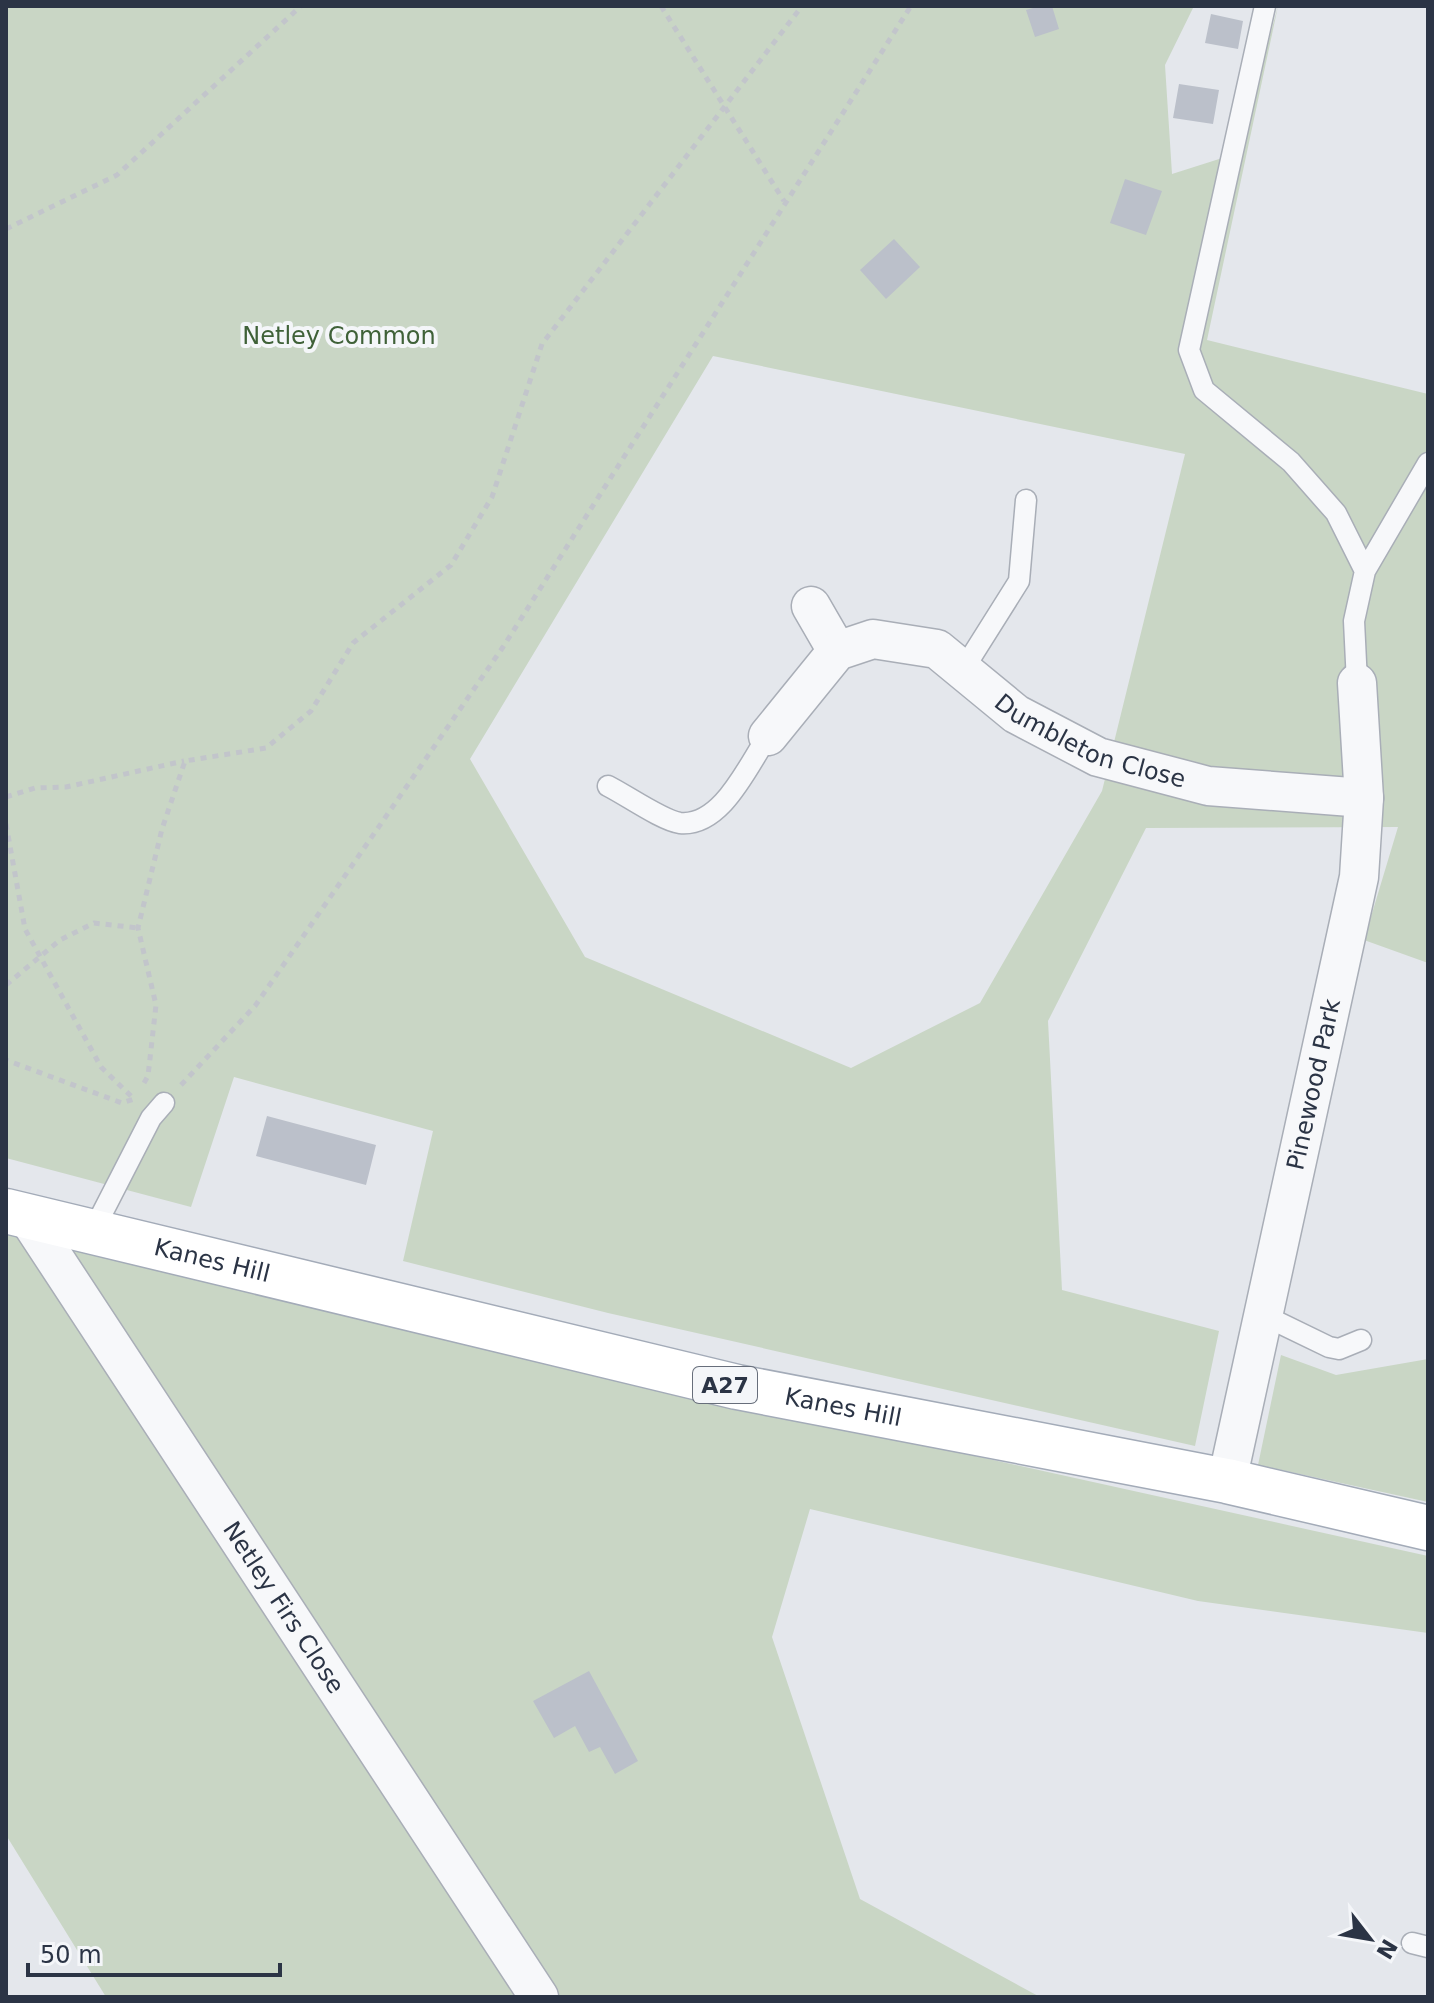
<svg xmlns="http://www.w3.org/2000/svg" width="1434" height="2003" font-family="'DejaVu Sans',sans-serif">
  <rect width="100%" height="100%" fill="#e4e7ec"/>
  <path fill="#c9d6c5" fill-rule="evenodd" d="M6,6H1194L1165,65L1172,174L1238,153L1278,6L1207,340L1428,394V963L1364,940L1398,827L1146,828L1048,1021L1062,1290L1219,1331L1195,1446L608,1313L403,1261L433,1131L234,1077L191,1207L6,1158ZM713,356L1185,454L1102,791L980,1003L851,1068L585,957L470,759Z
    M6,1228L486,1348L1428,1556V1633L1198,1601L810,1509L772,1637L860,1899L1040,1997H106L6,1835Z
    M1281,1355L1336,1375L1428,1359V1502L1258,1465Z"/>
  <path fill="#bbc0ca" d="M1040,6H1052L1059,29L1035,37L1026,10Z
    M1211,14L1243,21L1238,49L1205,43Z
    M1179,84L1219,90L1213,124L1173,118Z
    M1125,179L1162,191L1146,235L1110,223Z
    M894,239L920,267L886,299L860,270Z
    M267,1116L376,1145L366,1185L256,1156Z
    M589,1671L638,1761L615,1774L600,1747L589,1752L575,1726L554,1738L533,1701Z"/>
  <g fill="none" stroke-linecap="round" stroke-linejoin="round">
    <g stroke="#a9aeb7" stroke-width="23">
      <path id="lane" d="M1265,6L1189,350L1204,390L1291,462L1336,513L1365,571
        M963,670L1019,581L1026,500
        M1357,683L1354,621L1365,571L1428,463
        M608,786C626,795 663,821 680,823C722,827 748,765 768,736
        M92,1233L151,1118L164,1103
        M1263,1315L1329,1347L1339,1349L1361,1340
        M1412,1943L1428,1947"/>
    </g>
    <g stroke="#a9aeb7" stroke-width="41">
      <g id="street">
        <path d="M811,606L837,651"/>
        <path id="s1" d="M768,736L837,651L873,639L937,649L1016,714L1098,757L1208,786L1364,798"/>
        <path id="s2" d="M28,1218L539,1997"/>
        <path id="s3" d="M1227,1481L1359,877L1364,798L1357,683"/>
      </g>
    </g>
    <g stroke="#a3abb8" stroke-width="47">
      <g id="primary">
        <path id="s4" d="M6,1211L737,1387L1227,1481L1428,1528"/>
      </g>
    </g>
    <path stroke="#c2c5cb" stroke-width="5" stroke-dasharray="6 6" stroke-linecap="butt" d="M661,6L784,201
      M6,229L117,175L301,6
      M6,797L35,788L66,787L184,761
      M6,824L25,929L101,1067L134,1099L122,1103L6,1060
      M6,985L60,940L94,923L138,928
      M144,1083L148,1076L156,1005L138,928L162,829L185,761L266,748L311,711L353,643L451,565L492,497L542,344L802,6
      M181,1085L255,1006L503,647L911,6"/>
    <use href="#lane" stroke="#f7f8fa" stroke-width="20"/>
    <use href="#street" stroke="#f7f8fa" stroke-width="38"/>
    <use href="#primary" stroke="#fff" stroke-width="44"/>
  </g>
  <g text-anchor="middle" stroke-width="8" stroke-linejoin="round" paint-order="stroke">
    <rect fill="#f4f6f9" stroke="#676e7b" stroke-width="2" x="693" y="1367" width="64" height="36" rx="6"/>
    <g font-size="22" font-weight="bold" fill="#2b3445">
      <text x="725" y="1393">A27</text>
    </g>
    <g font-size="24" fill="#3f6138" stroke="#f4f6f9">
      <text x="339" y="344">Netley Common</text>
    </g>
    <g font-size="24" fill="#2b3445" stroke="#f4f6f9">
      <text dy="8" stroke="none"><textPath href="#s1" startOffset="394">Dumbleton Close</textPath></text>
      <text dy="8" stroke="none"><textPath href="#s3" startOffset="406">Pinewood Park</textPath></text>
      <text dy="8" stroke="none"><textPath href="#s4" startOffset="212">Kanes Hill</textPath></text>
      <text dy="8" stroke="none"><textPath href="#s4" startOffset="860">Kanes Hill</textPath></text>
      <text dy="8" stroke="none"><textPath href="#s2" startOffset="466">Netley Firs Close</textPath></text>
    </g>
  </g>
  <rect width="1434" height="2003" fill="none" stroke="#2b3445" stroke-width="16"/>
  <g transform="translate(1370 1939) rotate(121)" stroke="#f4f6f9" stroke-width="6" paint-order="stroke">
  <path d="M0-6L14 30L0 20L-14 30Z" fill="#2b3445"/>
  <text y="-12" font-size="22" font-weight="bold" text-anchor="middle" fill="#2b3445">N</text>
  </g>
  <path d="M28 1963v12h252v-12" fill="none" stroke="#2b3445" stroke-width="4"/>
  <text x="40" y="1963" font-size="24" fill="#2b3445" stroke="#f4f6f9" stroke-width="6" paint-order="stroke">50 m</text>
</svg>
